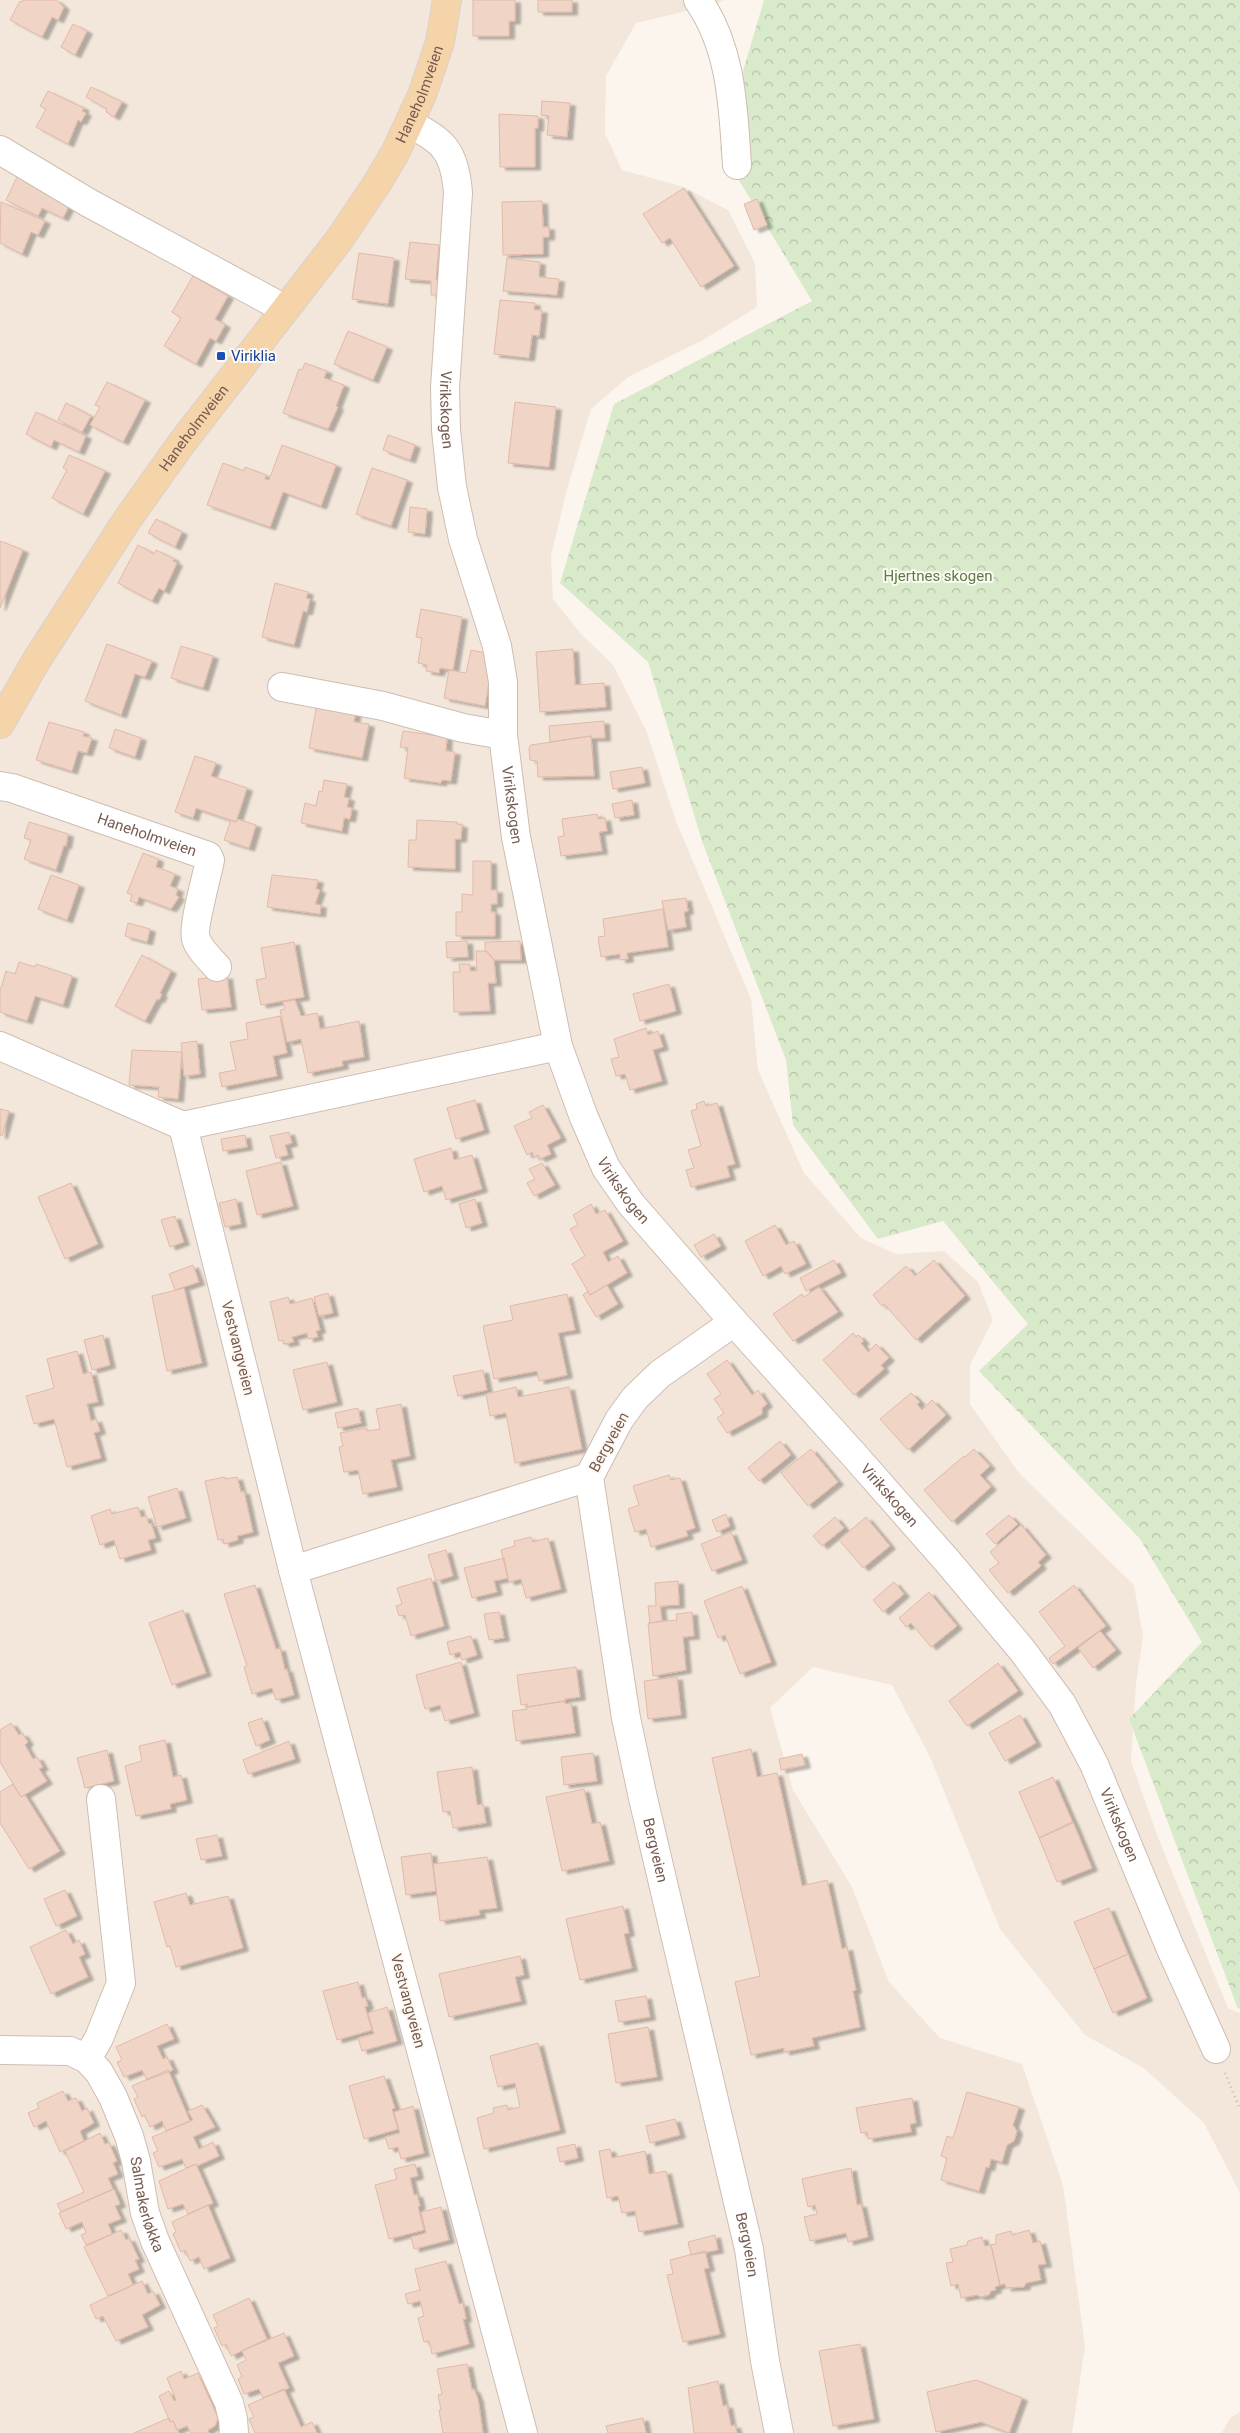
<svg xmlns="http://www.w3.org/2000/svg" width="1240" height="2433" font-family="Roboto,sans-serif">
  <defs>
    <pattern id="forest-crowns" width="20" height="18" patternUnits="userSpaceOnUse" patternTransform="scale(1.25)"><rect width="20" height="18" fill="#d9eacb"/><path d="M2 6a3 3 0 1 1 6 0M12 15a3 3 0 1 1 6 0" fill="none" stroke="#b5c1a7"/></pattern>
    <filter id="shadow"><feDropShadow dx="5.5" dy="3" stdDeviation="1" flood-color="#0004"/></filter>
  </defs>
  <rect width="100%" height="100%" fill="#fcf5ed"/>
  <path fill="#f3e7db" d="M0,0H725L716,4L636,23L606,76L605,133L622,170L681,186L728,210L755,263L757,307L703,340L628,377L591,409L566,493L551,556L553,599L581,634L613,665L646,730L676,821L751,999L758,1070L804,1173L861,1238L896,1254L944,1251L978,1282L993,1320L970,1365V1404L1020,1474L1134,1585L1143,1636L1136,1684L1131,1761L1157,1835L1228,2008L1240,2013V2193L1204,2123L1145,2069L1085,2035L1000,1929L930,1757L892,1685L813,1667L770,1708L793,1790L852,1887L889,1982L940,2038L1022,2064L1063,2185L1085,2346L1072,2433H0Z
    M1240,2412V2433H1222L1230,2418Z"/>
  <path fill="url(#forest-crowns)" d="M764,0H1240V2008L1238,2009L1129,1719L1202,1642L1140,1539L979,1371L1028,1324L943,1221L878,1239L793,1125L786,1060L702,841L648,662L560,583L614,404L812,301L720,149Z"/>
  <path fill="#f0d4c6" stroke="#e2b9a7" filter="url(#shadow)" d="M23,0H56L64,7L58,20L52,17L42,37L10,20L20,1L22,2Z
    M473,0H515V21H509V36H473Z
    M538,0H572V12H538Z
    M73,24L87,31L75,55L61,47Z
    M91,87L122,102L114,117L106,112L107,109L86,97Z
    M48,91L84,108L82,111L86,113L81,122L78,120L68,144L36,127L46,109L40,106Z
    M542,101L570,103L567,137L547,135L549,116L541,115Z
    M499,114L538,116V128H535V167H500Z
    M17,177L70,204L63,218L42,208L38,216L6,200Z
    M684,188L734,266L701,287L670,238L662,243L643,214Z
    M757,199L767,225L754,230L744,204Z
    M542,201L543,227H549V237H543V254L503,255L502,202Z
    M1,202L45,221L38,235L31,232L22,254L0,243Z
    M410,242L439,245L436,280L443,281L440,295H431V281L405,279Z
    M359,253L394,258L388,304L352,299Z
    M507,258L540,262L539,277L559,279L557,295L503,291Z
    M193,276L228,296L215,319L225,325L216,341L210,338L196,364L164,346L181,318L172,312Z
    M500,300L535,303L534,310H542L539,336L532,335L529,358L494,354Z
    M348,331L387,347L373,380L334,364Z
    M305,363L327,371L324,378L344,385L336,406L338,407L328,429L283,413L299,369L302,370Z
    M107,382L145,400L123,442L90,425L100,407L95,405Z
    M515,402L556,407L549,467L508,463Z
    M66,403L91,416L82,432L58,420Z
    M36,412L86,436L79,452L54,440L51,447L26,434Z
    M388,435L415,445L410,460L383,450Z
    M282,445L336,465L321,506L283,492L270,527L207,505L223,463L244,471L245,467L266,475L265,479L269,480Z
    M69,455L105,471L83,514L52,498L67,470L63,468Z
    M372,468L407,480L391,526L356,514Z
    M410,507L427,509L425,534L408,532Z
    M156,519L182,532L175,547L148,533Z
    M0,541L23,550L0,608Z
    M138,545L154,554L156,550L174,559L173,561L177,563L164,591L159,588L152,601L118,583Z
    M275,583L308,592L306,598L310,599L307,612L303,611L294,645L262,637Z
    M421,609L462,617L453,670L440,668L439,673L426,671L427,665L418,663L422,638L416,637Z
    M107,644L152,661L145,677L135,674L121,715L85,701Z
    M181,646L213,656L203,688L171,678Z
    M573,649L575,685L604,683L606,707L540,712L536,652Z
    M471,650L491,654L492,665L485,706L444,698L449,670L466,673Z
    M317,703L356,710L354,722L369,724L362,758L309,748Z
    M604,721L605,738H591V736L550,742L549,726Z
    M49,722L84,732L83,736L92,738L87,753L78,751L72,771L36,760Z
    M115,729L141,738L135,757L109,748Z
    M403,731L447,737L446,751L455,752L451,781L442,780L441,783L404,778L408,748L400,747Z
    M591,736L594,776L538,777L537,761L530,760L529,748L531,745Z
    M195,756L216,763L211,776L247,788L236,822L196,808L193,818L175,812Z
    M642,767L645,783L613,789L610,772Z
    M324,780L347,784L344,797L349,798L347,807L352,808L350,819L344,818L342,831L301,823L305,803L316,806L319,791L322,792Z
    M632,800L634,815L615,818L612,804Z
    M597,814L598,819L605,818L607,831L599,832L602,851L561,856L558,837L564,836L562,819Z
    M237,819L256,825L249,848L224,840L231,820L236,822Z
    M417,820L457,822V824L462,825L461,839H455V869L408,867L409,840H416Z
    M29,822L68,834L66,846L64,845L56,870L24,859L31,840L24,838Z
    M143,853L158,859L156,867L175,874L170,886L178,889L176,895L179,897L171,909L139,897L137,903L130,901L132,895L127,893Z
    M473,861H491V890H497V904H491V912H495V936H456V912H462V894L473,895Z
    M51,875L79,885L67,920L38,909Z
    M272,875L318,880L316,889L320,890L315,904L321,905L320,914L267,907Z
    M686,898L688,911L684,912L686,927L668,930L662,901Z
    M663,909L668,947L627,953L628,959L620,960V954L601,957L598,937L605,936L603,919Z
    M128,923L150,929L147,942L125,936Z
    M467,941L468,957L447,958L446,942Z
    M520,941L521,960H494L485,951V942Z
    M294,942L304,997L261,1005L256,980L266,978L261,948Z
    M476,951H487L494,960L496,983H488L490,1011L454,1012L453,972H460L459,964H470V971H477Z
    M142,955L171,971L160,993L162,994L159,1000L157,999L145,1021L115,1006Z
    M19,962L35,967L36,964L72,976L63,1005L35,996L27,1021L0,1012V991L6,971L15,974Z
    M227,976L231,1007L202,1010L198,979Z
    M669,984L676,1011L640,1021L633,994Z
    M295,1000L301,1016L317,1013L320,1029L359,1021L364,1057L342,1061L343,1066L308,1073L301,1039L287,1042L280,1010L285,1009L283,1002Z
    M280,1016L287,1053L273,1056L277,1076L222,1087L219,1073L236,1070L230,1042L248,1039L246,1023Z
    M646,1028L648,1035L658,1031L663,1047L653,1050L662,1081L630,1090L625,1074L616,1076L611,1059L619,1057L614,1039Z
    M197,1041L200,1074L184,1076L181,1043Z
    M132,1050L182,1052L178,1099L158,1097L159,1087L129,1085Z
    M475,1100L484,1130L456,1139L447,1108Z
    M704,1101L706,1106L717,1103L735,1164L727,1166L730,1177L691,1187L686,1170L694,1168L688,1150L701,1146L691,1111L697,1109L696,1104Z
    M543,1105L561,1138L547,1145L551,1154L540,1159L538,1155L534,1157L532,1152L527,1155L514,1126L532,1118L529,1112Z
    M0,1109L9,1111L2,1136L0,1135Z
    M289,1132L292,1143L285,1145L288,1155L276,1158L270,1136Z
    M245,1135L247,1147L223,1151L221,1139Z
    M451,1148L454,1160L472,1155L482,1189L446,1200L442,1186L424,1192L414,1159Z
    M281,1162L293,1206L257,1215L246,1171Z
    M542,1163L555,1185L534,1196L527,1183L535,1179L529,1169Z
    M71,1183L98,1244L65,1259L38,1197Z
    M236,1199L241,1224L225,1227L219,1203Z
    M475,1199L482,1223L466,1228L459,1204Z
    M591,1204L596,1214L605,1210L623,1241L603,1252L608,1262L618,1256L627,1273L590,1295L572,1264L585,1256L570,1229L578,1225L573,1215Z
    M175,1216L184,1242L170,1247L161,1220Z
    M775,1225L786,1245L794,1241L806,1264L785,1274L781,1266L763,1276L745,1241Z
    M714,1234L721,1246L701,1257L694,1245Z
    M834,1260L841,1273L806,1291L800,1278Z
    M934,1260L965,1296L916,1340L884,1304L882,1306L873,1295L906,1266L915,1276Z
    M193,1265L199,1282L175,1290L169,1274Z
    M607,1285L618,1304L596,1317L583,1295L588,1291L590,1295Z
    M819,1287L838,1312L793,1341L773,1314L802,1294L804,1297Z
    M184,1288L202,1363L167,1371L152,1296Z
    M328,1293L333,1313L319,1316L314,1297Z
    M567,1294L575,1330L558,1333L567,1375L539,1381L537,1371L494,1379L483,1326L513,1320L510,1306Z
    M288,1297L290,1304L312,1298L320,1330L316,1331L318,1337L308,1339L307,1333L292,1337L294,1342L284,1344L283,1340L279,1341L270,1302Z
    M853,1333L856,1337L858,1335L864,1341L861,1343L868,1352L876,1344L889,1358L881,1365L884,1369L854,1395L823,1360Z
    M103,1335L110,1365L92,1370L84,1340Z
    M77,1351L83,1374L91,1372L98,1402L87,1404L91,1421L96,1419L100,1431L94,1433L101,1458L67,1467L54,1419L34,1424L26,1396L54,1388L47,1359Z
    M727,1360L752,1395L758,1390L767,1404L762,1408V1414L727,1433L717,1418L724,1413L714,1399L721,1394L707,1374Z
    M327,1362L337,1402L303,1410L293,1370Z
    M483,1370L487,1390L458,1396L453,1376Z
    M516,1387L518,1397L569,1387L582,1449L515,1463L506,1413L490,1416L486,1394Z
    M911,1393L920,1402L917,1404L922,1410L932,1400L946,1415L908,1450L880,1419Z
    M401,1404L410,1456L391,1460L397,1487L363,1494L358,1470L344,1472L339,1447L343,1446L340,1433L367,1428V1431L380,1429L376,1409Z
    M358,1408L361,1423L338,1428L335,1413Z
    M780,1441L791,1455L759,1481L748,1468Z
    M811,1449L838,1482L808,1506L781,1473Z
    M974,1449L990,1466L980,1475L991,1487L952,1522L924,1490L964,1456L965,1457Z
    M669,1475L671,1480L680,1478L695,1528L686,1531L688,1536L651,1547L646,1529L635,1532L628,1509L639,1505L633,1486Z
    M225,1477V1479L237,1477L241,1492L244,1491L253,1532L237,1536L238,1540L224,1544L223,1539L218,1540L205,1481Z
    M177,1488L186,1518L157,1527L148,1497Z
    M138,1507L141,1517L146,1516L149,1524L151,1523L156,1538L148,1540L151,1550L120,1559L114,1540L100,1545L91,1516L110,1509L112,1514Z
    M726,1514L730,1526L717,1532L712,1520Z
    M1009,1515L1018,1524L995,1544L986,1534Z
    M835,1517L844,1528L822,1546L813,1536Z
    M866,1517L890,1546L863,1568L839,1540Z
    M1021,1525L1046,1555L1038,1562L1041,1566L1008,1593L989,1570L999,1563L990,1552Z
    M731,1532L742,1560L712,1571L701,1544Z
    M531,1537L533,1542L548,1538L561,1589L526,1598L521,1579L509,1582L501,1550L515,1546L514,1541Z
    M446,1550L453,1576L436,1581L428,1555Z
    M504,1558L508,1578L494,1581L497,1592L472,1598L464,1568Z
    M431,1578L444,1626L411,1636L405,1615L399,1616L396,1606L402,1604L397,1588Z
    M678,1581L679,1605L660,1606L662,1621L650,1623L648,1606H656L655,1583Z
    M894,1582L904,1594L883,1612L873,1600Z
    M255,1585L276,1649L280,1648L285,1670L287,1669L294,1695L276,1700L272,1688L252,1694L244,1667L247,1666L224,1594Z
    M1074,1585L1106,1626L1053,1664L1049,1658L1065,1646L1039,1612Z
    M742,1586L771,1662L740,1674L725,1635L718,1638L704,1601Z
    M929,1592L957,1626L931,1647L911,1623L906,1627L899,1618Z
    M183,1610L206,1673L172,1685L149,1623Z
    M499,1612L504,1638L489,1640L484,1614Z
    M692,1612L694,1636L683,1637L686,1670L653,1676L648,1623L677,1620L676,1614Z
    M1100,1631L1116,1650L1093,1668L1078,1648Z
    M471,1636L477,1655L462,1660L460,1652L450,1655L447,1642Z
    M461,1662L474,1713L445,1721L440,1705L425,1709L416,1675Z
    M998,1663L1018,1691L967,1726L949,1701Z
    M576,1667L580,1697L565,1699V1701L527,1707V1704L521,1705L517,1675Z
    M677,1677L681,1715L648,1719L644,1681Z
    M565,1701V1704L571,1703L575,1733L516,1741L512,1711L527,1709V1707Z
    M1020,1715L1036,1743L1005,1761L989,1733Z
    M262,1718L270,1740L256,1746L248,1723Z
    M11,1723L19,1735L22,1733L28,1742L25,1745L33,1759L37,1757L43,1767L39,1769L47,1781L21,1797L0,1762V1730Z
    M165,1740L173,1777L181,1775L187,1800L170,1804L171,1809L136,1816L125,1766L142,1761L139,1746Z
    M289,1741L295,1759L248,1774L243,1760Z
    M751,1749L757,1777L777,1773L802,1886L827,1880L842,1949L847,1947L856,1990L853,1991L860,2027L812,2038L814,2046L784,2052V2048L751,2055L735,1982L760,1976L712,1758Z
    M107,1750L114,1781L85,1788L77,1758Z
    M593,1753L597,1781L564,1785L561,1757Z
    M802,1754L805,1765L781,1770L779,1759Z
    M472,1767L477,1805L483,1804L486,1823L453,1828L450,1811L443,1812L437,1772Z
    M1053,1777L1073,1823L1039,1838L1019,1792Z
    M13,1784L21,1797L25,1795L60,1851L29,1869L0,1823V1792Z
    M584,1789L592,1824L600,1822L609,1861L562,1871L546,1797Z
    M1072,1822H1073L1092,1868L1057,1882L1039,1838Z
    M217,1835L222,1856L201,1860L196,1839Z
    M431,1853L436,1891L406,1895L401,1857Z
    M487,1857L497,1908L479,1910L480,1915L440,1921L433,1864Z
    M65,1890L77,1916L56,1926L44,1899Z
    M186,1893L190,1905L228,1896L243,1948L176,1967L170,1946L167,1947L154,1902Z
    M623,1906L629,1933L624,1934L632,1968L580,1980L566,1919Z
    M1109,1908L1128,1954L1094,1969L1074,1922Z
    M66,1930L73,1944L79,1940L85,1954L79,1957L88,1977L51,1994L30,1947Z
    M1128,1954L1147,1998L1113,2013L1094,1969Z
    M520,1956L524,1975L515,1977L521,2001L449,2017L439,1974Z
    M358,1982L362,1998L365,1997L368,2006L365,2007L372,2030L337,2040L323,1991Z
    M646,1996L650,2017L619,2022L615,2001Z
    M387,2007L397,2041L362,2051L358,2038L374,2034L368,2013Z
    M167,2024L174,2039L157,2046L163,2059L167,2057L173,2070L147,2080L142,2070L124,2077L117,2062L122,2060L116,2047Z
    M648,2027L657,2077L616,2083L608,2034Z
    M538,2043L560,2130L484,2149L477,2118L494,2113L493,2108L507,2105L508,2110L520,2107L515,2083L498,2087L490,2056Z
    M168,2070L190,2121L166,2131L162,2121L150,2127L145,2115L142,2117L134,2099L138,2097L132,2086Z
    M384,2076L395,2108L392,2109L398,2129L364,2139L349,2086Z
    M63,2091L68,2101L76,2098L82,2111L87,2108L94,2123L80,2131L84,2141L60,2152L46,2121L34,2127L28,2113L39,2108L37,2103Z
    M967,2092L1019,2107L1013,2125L1017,2131L1014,2141L1007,2145L1002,2162L991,2159L989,2168L986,2167L979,2191L941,2180L947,2158L941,2156L947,2136L953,2138Z
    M912,2098L916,2123L910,2124L911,2132L868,2139L867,2132L861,2133L856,2108Z
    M202,2105L215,2127L193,2137L199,2149L213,2142L219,2156L197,2166L196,2164L186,2168L182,2159L159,2167L153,2153L158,2151L152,2137L193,2120L188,2111Z
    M413,2106L424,2153L401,2159L398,2147L389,2149L385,2137L400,2133L394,2112Z
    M675,2119L680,2135L650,2143L646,2126Z
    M100,2133L105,2144L109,2143L117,2161L113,2163L118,2174L108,2178L113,2189L61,2212L57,2204L84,2192L65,2151Z
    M575,2144L578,2158L560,2162L557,2148Z
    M610,2149L612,2158L645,2151L649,2174L666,2171L678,2224L639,2232L635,2211L622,2213L618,2196L607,2198L599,2151Z
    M196,2164L213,2203L188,2214L183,2204L168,2209L159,2181Z
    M415,2164L418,2176L410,2178L414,2195L417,2194L420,2206L418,2207L424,2230L389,2239L375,2185L397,2179L394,2169Z
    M851,2168L857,2205L861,2204L868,2237L848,2242L846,2233L810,2241L804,2217L817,2214L815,2205L808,2207L802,2179Z
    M114,2189L120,2204L115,2206L121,2219L108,2224L112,2234L86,2245L81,2235L86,2233L82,2222L66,2229L59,2213Z
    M208,2205L230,2258L204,2269L199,2257L190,2261L185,2250L181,2252L173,2234L176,2232L172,2222Z
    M441,2207L449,2240L414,2249L411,2237L426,2233L421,2212Z
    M121,2230L126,2240L129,2238L139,2259L135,2260L139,2269L128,2274L133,2285L108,2296L84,2247Z
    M1029,2230L1033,2243L1040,2241L1046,2264L1038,2265L1041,2280L1026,2283L1024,2287L1006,2288L1005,2284L1000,2285L991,2245L996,2244V2235L1011,2231L1012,2235Z
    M715,2235L718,2250L691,2255L688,2242Z
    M982,2237L985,2246L991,2245L1000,2285L995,2287L996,2290L991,2291L989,2295L981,2297L977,2295L961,2298L958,2284L951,2286L946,2263L953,2262L950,2249L967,2245L968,2241Z
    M705,2251L709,2268L704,2269L720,2334L683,2342L667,2275L673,2274L670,2260Z
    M446,2261L459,2304L463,2303L466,2319H463L469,2344L432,2354L429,2341L424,2342L418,2318L424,2316L420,2301L408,2304L405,2294L420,2290L415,2269Z
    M142,2281L148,2294L153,2291L160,2305L142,2315L148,2327L116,2341L103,2316L96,2319L90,2305Z
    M249,2298L267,2339L231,2356L226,2344L222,2346L214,2328L218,2326L213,2315Z
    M284,2333L294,2356L278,2363L289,2388L263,2398L259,2389L244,2394L238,2379L242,2377L237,2365L246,2360L242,2351Z
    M860,2344L874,2419L833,2426L819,2351Z
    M467,2364L472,2390L474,2389L478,2399L483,2433H443L439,2410H441L438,2395L442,2394L437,2369Z
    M181,2371L184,2379L198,2373L218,2418L215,2426L208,2430L209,2433H191L187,2426L177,2430L173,2421L170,2422L159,2396L169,2391L174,2401L176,2400L167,2378Z
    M976,2380L1022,2398L1009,2433L981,2422L936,2432L927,2392Z
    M718,2381L723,2406L727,2405L731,2426L735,2425L737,2433H694L688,2388Z
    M284,2389L301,2427L312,2422L317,2433H255L249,2419L254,2417L248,2405Z
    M169,2418L170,2422L173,2421L179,2433H134Z
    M643,2418L646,2433H608L606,2426Z"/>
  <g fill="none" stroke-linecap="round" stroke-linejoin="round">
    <g stroke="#cebdb2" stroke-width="30">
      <g id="minor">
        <path d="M698,0C732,49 733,107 737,165"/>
        <path id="s1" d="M409,124C445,140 455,154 458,193L445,388L446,430L452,487L463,539L497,646L503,682V735L516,837L558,1046L583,1115L606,1168L631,1204L734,1322L854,1455L949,1563L1022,1650L1062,1704L1094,1764L1170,1947L1216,2049"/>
        <path d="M0,150L89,203L285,309"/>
        <path d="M282,687L383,706L463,728L503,735"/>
        <path id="s2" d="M0,786L12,788L208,856L210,860C207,876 192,928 196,939C199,949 210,959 217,967"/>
        <path d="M0,1046L183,1126"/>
        <path id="s3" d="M734,1322L660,1374L635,1398L619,1420L589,1477L626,1718L643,1798L749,2249L765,2361L779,2433"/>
        <path d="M293,1570L589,1477"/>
        <path id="s4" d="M0,2050L70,2051L87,2059L99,2072L113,2097L129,2136L136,2161L145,2213L155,2241L229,2403L233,2419L234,2433"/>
        <path d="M87,2059L99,2038L121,1983L101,1799"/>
        <path d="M523,2433L293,1570L183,1126L558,1046"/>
      </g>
    </g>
    <g stroke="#d9d1ce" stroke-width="30">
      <g id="major">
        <path id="s5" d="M0,724L36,661L127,520L181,444L339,240L376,185L395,153L422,95L440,42L447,0"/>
      </g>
    </g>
    <path stroke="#d6b6a8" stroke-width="3" stroke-dasharray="1 4" stroke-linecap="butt" d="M1225,2073L1240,2109"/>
    <use href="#minor" stroke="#fff" stroke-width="28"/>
    <use href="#major" stroke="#f6d4aa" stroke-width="28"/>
  </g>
  <rect fill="#1a4fb4" stroke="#fef9f3" stroke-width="2" x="216" y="351" width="10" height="10" rx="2.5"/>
  <g text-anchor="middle" stroke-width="4" stroke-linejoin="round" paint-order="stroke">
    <g font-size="15" fill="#775b50" stroke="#fef9f3">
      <text dy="5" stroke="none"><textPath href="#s5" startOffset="759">Haneholmveien</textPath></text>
      <text dy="5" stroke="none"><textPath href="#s1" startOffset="308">Virikskogen</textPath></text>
      <text dy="5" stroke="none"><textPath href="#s5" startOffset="354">Haneholmveien</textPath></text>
      <text dy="5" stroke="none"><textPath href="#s1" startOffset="711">Virikskogen</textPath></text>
      <text dy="5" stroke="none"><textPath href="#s2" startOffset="155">Haneholmveien</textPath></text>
      <text dy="5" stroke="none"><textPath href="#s1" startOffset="1116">Virikskogen</textPath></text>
      <text transform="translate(238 1348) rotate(76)" y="5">Vestvangveien</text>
      <text transform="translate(609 1442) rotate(-61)" y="5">Bergveien</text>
      <text dy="5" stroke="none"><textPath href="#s1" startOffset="1521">Virikskogen</textPath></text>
      <text dy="5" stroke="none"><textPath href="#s1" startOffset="1926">Virikskogen</textPath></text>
      <text dy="5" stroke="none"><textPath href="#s3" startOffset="596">Bergveien</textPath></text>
      <text transform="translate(408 2001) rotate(75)" y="5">Vestvangveien</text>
      <text dy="5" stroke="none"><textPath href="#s4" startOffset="248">Salmakerløkka</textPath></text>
      <text dy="5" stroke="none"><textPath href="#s3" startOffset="1001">Bergveien</textPath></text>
    </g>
    <g font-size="15" fill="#164399" stroke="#fef9f3" text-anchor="start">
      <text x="231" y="361">Viriklia</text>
    </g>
    <g font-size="15" fill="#5b7c48" stroke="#fef9f3">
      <text x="938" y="581">Hjertnes skogen</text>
    </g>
  </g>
</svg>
